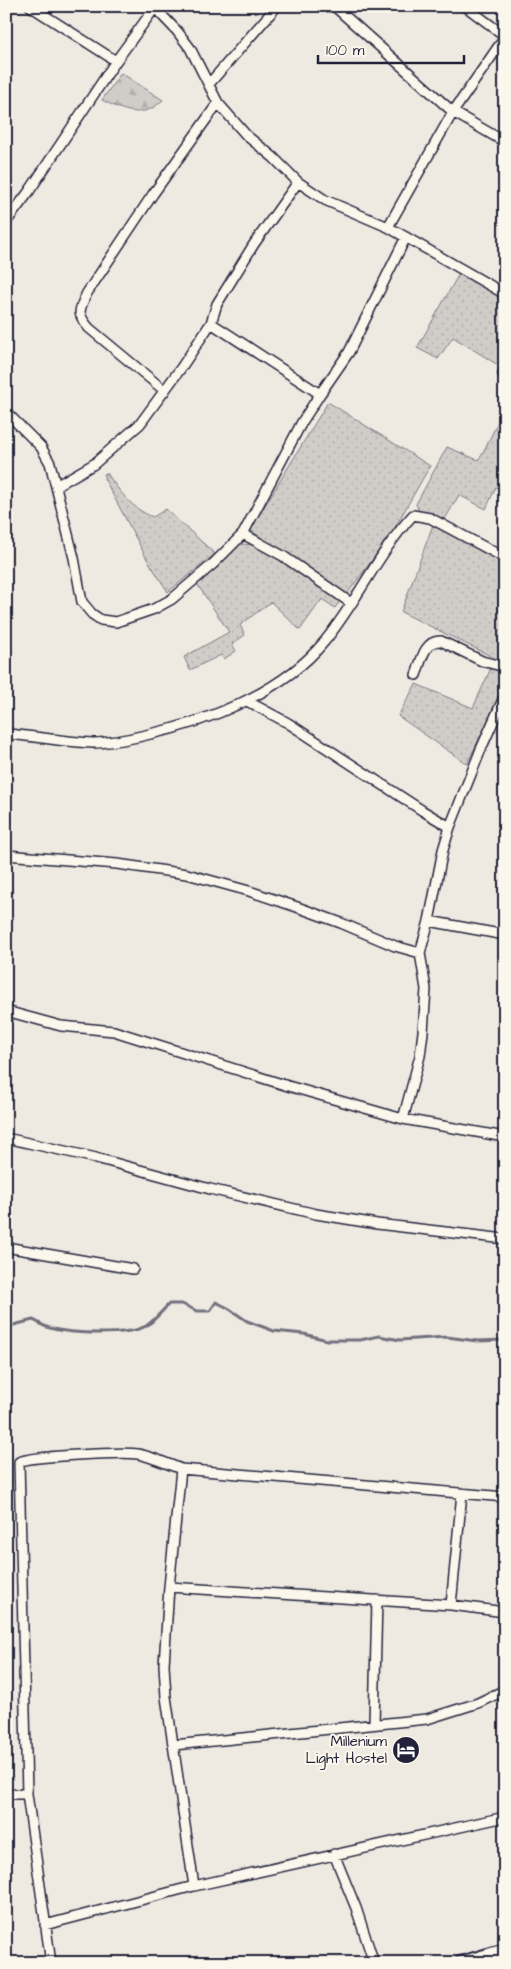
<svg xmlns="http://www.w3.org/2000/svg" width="511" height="1969" font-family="'Architects Daughter',sans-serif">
  <defs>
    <pattern id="grass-dots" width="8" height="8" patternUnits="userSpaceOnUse" patternTransform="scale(1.25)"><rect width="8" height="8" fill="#d0cdc9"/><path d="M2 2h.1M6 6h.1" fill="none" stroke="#b2b0ae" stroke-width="1.8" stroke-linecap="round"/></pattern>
    <pattern id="forest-firs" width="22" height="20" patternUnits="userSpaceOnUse" patternTransform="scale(1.25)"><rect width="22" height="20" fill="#d0cdc9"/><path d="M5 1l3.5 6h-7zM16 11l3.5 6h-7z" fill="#b2b0ae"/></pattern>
  </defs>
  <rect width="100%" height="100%" fill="#eeeae2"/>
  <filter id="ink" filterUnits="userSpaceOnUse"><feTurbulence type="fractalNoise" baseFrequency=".02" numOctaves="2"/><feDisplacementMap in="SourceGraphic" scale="10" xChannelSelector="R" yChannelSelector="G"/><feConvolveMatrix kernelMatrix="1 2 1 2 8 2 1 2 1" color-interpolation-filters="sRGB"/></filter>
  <g filter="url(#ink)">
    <path fill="url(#grass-dots)" stroke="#797882" d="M460,272L499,292L505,300V354L498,365L453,337L438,359L417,348Z
      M328,402L430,466L390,536L347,594L250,530Z
      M505,407V475L498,488L496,487L486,509L459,495L445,519L419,511L416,504L447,447L478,460L482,455Z
      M107,473C118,490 133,510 153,517L166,509L215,554L168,592L147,559L104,478V474Z
      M434,522L505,564V663L401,612Z
      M240,544L258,545L342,598L335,608L322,599L300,630L271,602L240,625L245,635L232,644L236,651L224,659L221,655L190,670L184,657L229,632L197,584Z
      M491,668L505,673V686L467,764L398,716L416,684L473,708Z"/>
    <path fill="url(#forest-firs)" stroke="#797882" d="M121,73L163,100C142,120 124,111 102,100Z"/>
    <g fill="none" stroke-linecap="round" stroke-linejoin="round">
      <path stroke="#716f7c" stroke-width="3" d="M6,1327L33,1320C38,1322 44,1327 50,1328C71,1334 128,1336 146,1326C154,1321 162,1311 169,1304H182L197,1311H210L216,1302L228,1308L247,1321L274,1331L304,1334L327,1340H360L379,1336L400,1340L447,1337L477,1341L505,1340"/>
      <g stroke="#22223b" stroke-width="12">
        <path id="street" d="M30,6L116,61
          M334,6L453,112L505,142
          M465,6L505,36
          M155,8L177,31L190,48L218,103L247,136L273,157L298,182L325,200L388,227L505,294
          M209,84L277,6
          M6,222L28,193L116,61L156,6
          M388,227L453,112L505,37
          M211,323L320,394
          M505,368L503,374L505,377
          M165,391L89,328C76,313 79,310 87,293L153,194L218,103
          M6,412L41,447L50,463L74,558L82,602L92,614L101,620L116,622L154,609L172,599L213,564L243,534L302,422L320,394L349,352L406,237
          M56,486L94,464L140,424L181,368L211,323L217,304L254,244L298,182
          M243,534L283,556L351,603
          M416,675C421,662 424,640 441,641L482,661L505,667
          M247,701L288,723L423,811L450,827
          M6,734C35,736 64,742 93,743C111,743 129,739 146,735C207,722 283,692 324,642C357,602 378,553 413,515L430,518L505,558
          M6,855L117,864L187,874L249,891L297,907L341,923L395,946L420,953
          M429,921L505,935
          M6,1011L61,1026L114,1031L288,1086L403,1119L505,1137
          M403,1119L420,1056L423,1032L426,989L420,953L429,921L443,850L450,827L481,749L505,695
          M6,1138L96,1158L210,1189L316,1214L377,1224L505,1239
          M6,1247L133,1269
          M181,1469L169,1587L164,1665L166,1697L194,1886
          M169,1587L451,1605L505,1612
          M451,1605L462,1493
          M374,1724L377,1600
          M174,1745L427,1719L478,1703L505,1690
          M6,1794H27
          M334,1854L356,1908L374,1963
          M45,1925L194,1886L505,1817
          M51,1963L27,1794L19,1462C29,1456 123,1452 138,1454C153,1457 167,1464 181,1469L505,1497"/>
      </g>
      <g stroke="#22223b" stroke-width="16">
        <path id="secondary" d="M461,1963L505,1950"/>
      </g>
      <use href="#street" stroke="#fbf7ec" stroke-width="9"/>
      <use href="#secondary" stroke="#fbf7ec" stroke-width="12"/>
    </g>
  </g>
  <defs>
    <g id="hotel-disc" transform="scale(1.4375)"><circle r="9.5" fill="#22223b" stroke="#fbf7ec"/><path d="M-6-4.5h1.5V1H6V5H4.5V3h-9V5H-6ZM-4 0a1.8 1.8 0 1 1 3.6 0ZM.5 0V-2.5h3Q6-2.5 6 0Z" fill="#fff"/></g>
  </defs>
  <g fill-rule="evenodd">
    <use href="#hotel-disc" x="406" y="1750"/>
  </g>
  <g text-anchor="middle" stroke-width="4" stroke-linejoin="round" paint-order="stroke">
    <g font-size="15" fill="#22223b" stroke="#fbf7ec" text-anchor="end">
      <text x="387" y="1746">Millenium<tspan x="387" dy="17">Light Hostel</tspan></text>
    </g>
  </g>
  <rect width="511" height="1969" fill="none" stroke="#fbf7ec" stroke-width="25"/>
  <rect x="12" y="12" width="486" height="1944" fill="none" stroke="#22223b" stroke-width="2" filter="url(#ink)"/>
  <path d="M318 55v8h146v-8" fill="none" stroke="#22223b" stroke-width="2.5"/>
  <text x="326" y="55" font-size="15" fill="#22223b" stroke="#fbf7ec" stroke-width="4" paint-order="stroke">100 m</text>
</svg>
